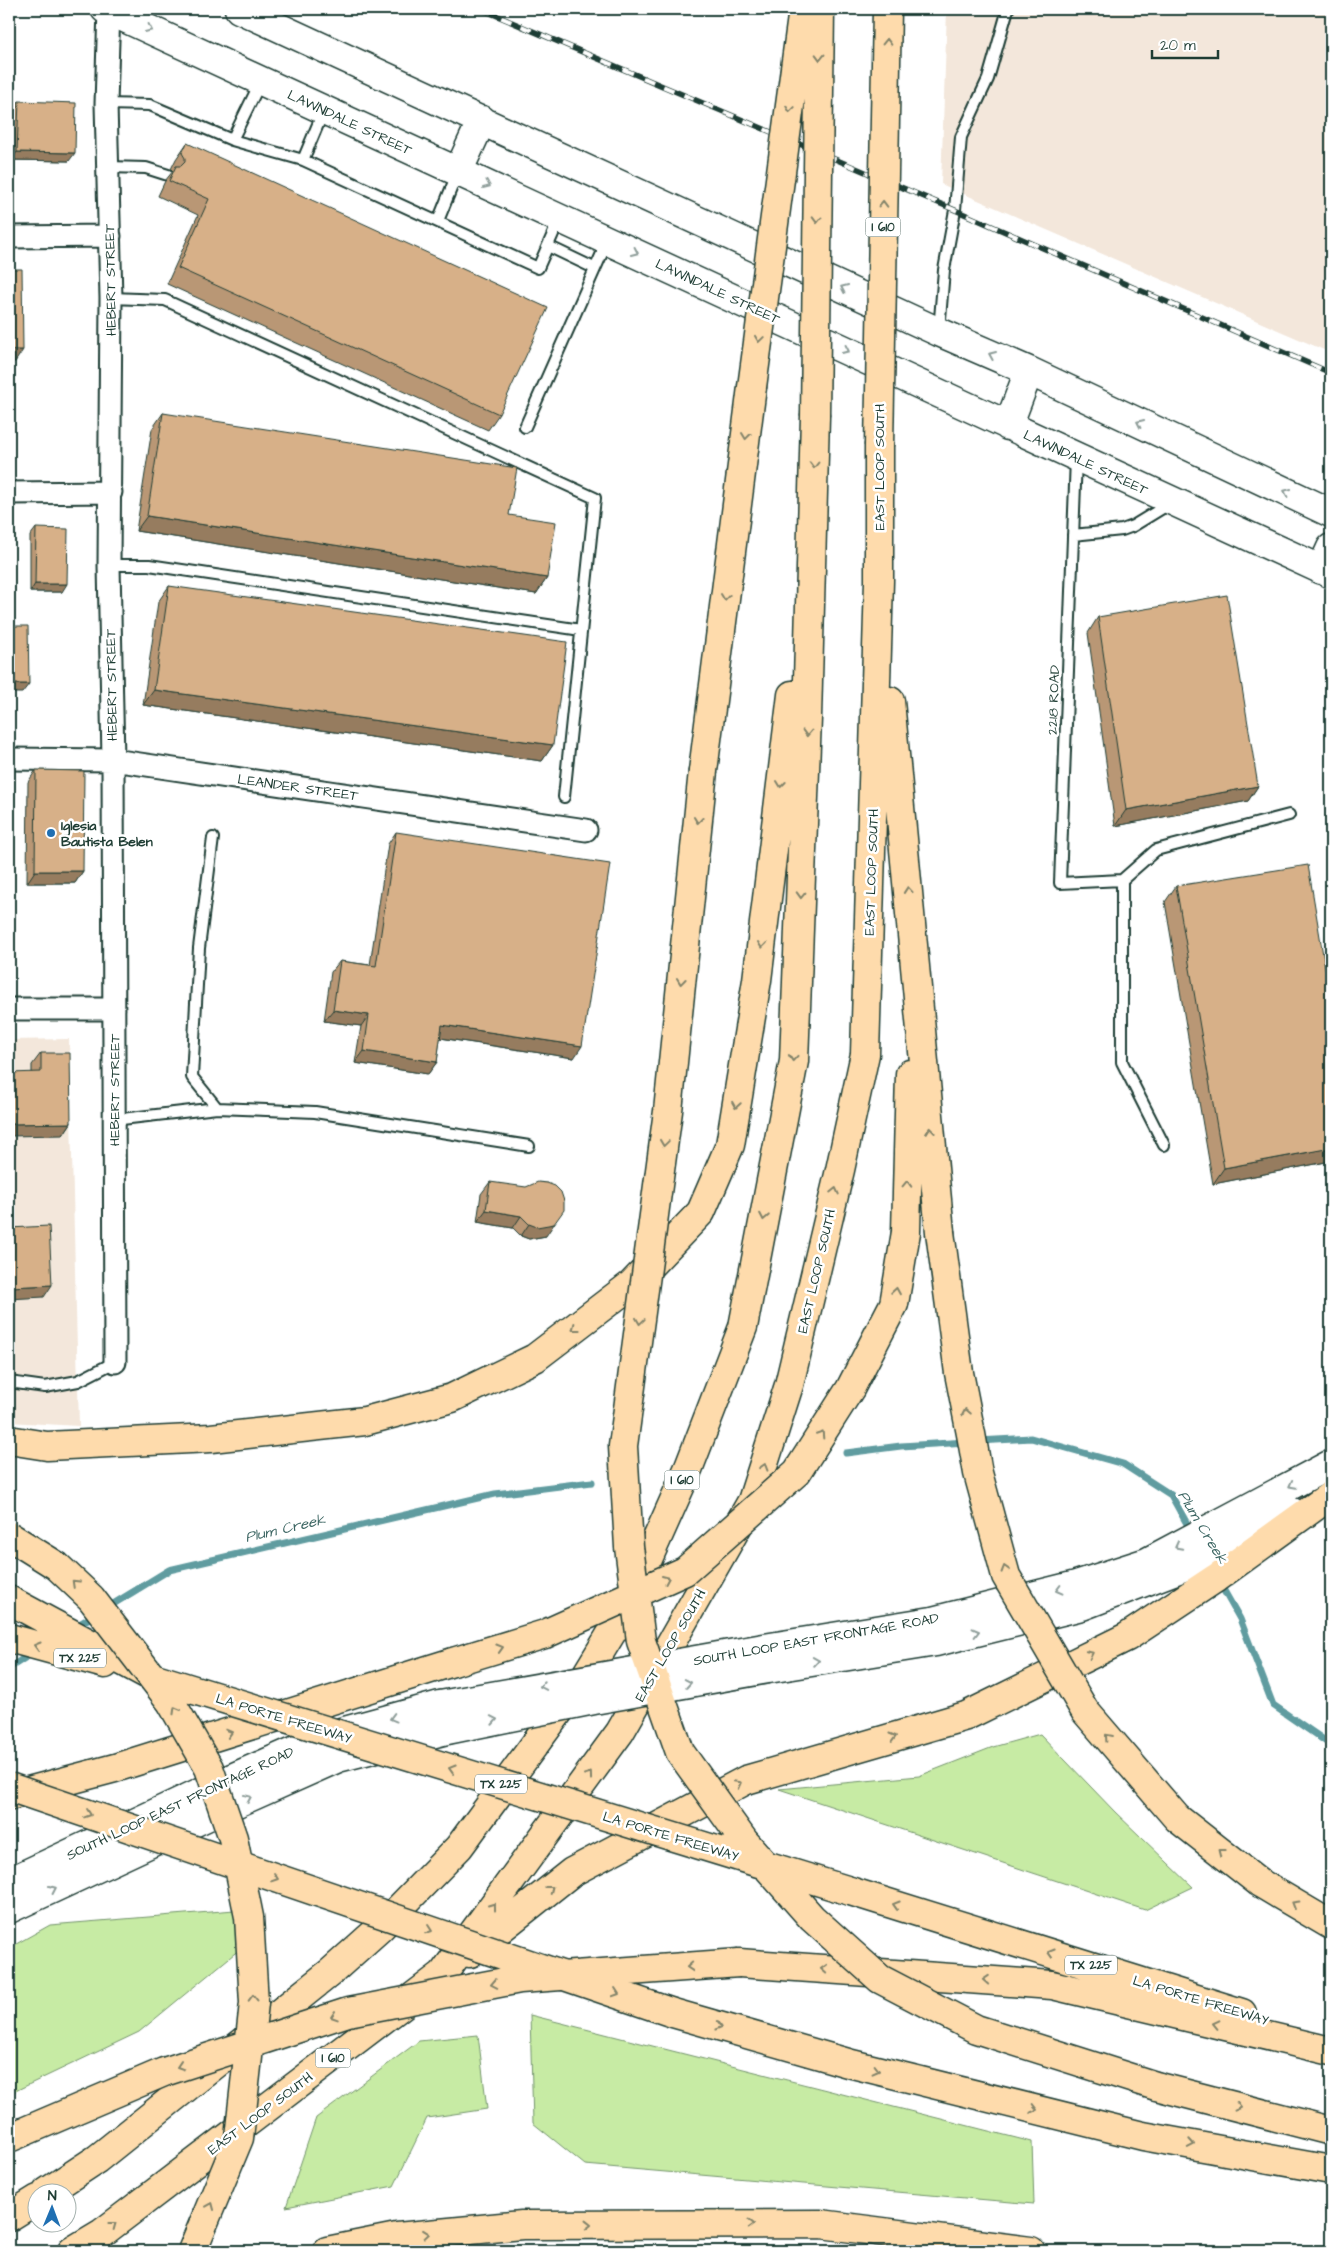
<svg xmlns="http://www.w3.org/2000/svg" width="1340" height="2260" font-family="'Architects Daughter',sans-serif">
  <rect width="100%" height="100%" fill="#fff"/>
  <filter id="ink" filterUnits="userSpaceOnUse"><feTurbulence type="fractalNoise" baseFrequency=".02" numOctaves="2"/><feDisplacementMap in="SourceGraphic" scale="10" xChannelSelector="R" yChannelSelector="G"/><feConvolveMatrix kernelMatrix="1 2 1 2 8 2 1 2 1" color-interpolation-filters="sRGB"/></filter>
  <g filter="url(#ink)">
    <path fill="#f3e7db" d="M947,9H1331V353L941,184Z
      M69,1039L79,1426L9,1422V1040Z"/>
    <path fill="#c7eba4" stroke="#73946c" d="M1040,1734L1115,1812L1193,1887L1145,1910L779,1789L919,1776L993,1747Z
      M247,1909L240,1949L139,2032L9,2094V1948L50,1925Z
      M530,2015L1032,2142L1034,2204L585,2165L533,2123Z
      M478,2035L487,2109L427,2118L394,2186L286,2207L316,2118L419,2041Z"/>
    <g fill="none" stroke-linecap="round" stroke-linejoin="round">
      <path stroke="#609ca0" stroke-width="7" d="M978,1441L1031,1438L1123,1464L1171,1495L1191,1531
        M846,1453L901,1446L967,1442
        M1219,1582L1240,1619L1273,1705L1331,1745
        M105,1609L169,1570L495,1494L592,1482
        M73,1628L96,1614
        M9,1668L34,1652"/>
      <g stroke="#1f3d34" stroke-width="14">
        <path id="lane" d="M106,104L150,105L232,140L303,160L538,268L560,218
          M232,140L261,81
          M303,160L324,110
          M108,167L146,168L168,175
          M438,221L457,174
          M548,246L594,268
          M111,298L165,300L595,498L564,797
          M939,331L944,270L955,210L961,137L988,79L1008,9
          M525,427L607,242
          M1076,458L1060,883L1122,880
          M1073,535L1122,530L1133,526L1169,504
          M109,565H149L581,630
          M213,838L199,948L192,1077L217,1108L315,1112L529,1146
          M113,1120L217,1108
          M1164,1145L1122,1062V880L1156,850L1289,815
          M9,1382L45,1387L78,1381L115,1362"/>
      </g>
      <g stroke="#1f3d34" stroke-width="25">
        <path id="street" d="M109,9L106,104L111,298L109,565L113,760L115,1362
          M9,237L110,236
          M9,493L111,492
          M9,759L113,760L586,830
          M9,1009H114"/>
      </g>
      <g stroke="#1f3d34" stroke-width="31">
        <path id="secondary" d="M105,9L1331,574
          M239,9L939,332L1029,371L1331,513
          M458,172L482,120
          M1008,426L1029,371
          M1321,570L1331,548
          M764,1648L932,1621L1076,1585L1147,1562L1331,1464
          M768,1669L936,1642L1082,1606L1207,1558L1292,1512
          M9,1882L209,1788L330,1735L440,1705
          M9,1909L219,1811L338,1758L447,1730"/>
      </g>
      <g stroke="#1f3d34" stroke-width="31">
        <path id="highway" d="M890,701L940,1232
          M703,771L752,387
          M906,1232L910,1074
          M9,1440L47,1446L211,1438L365,1421L452,1398L535,1358L632,1284L701,1212L730,1145L757,980L792,695
          M9,1600L152,1677
          M9,1638L105,1664
          M13,1795L115,1768L453,1662
          M1260,1883L1331,1925
          M850,1891L1242,2013
          M470,1953L572,1872L746,1780L966,1716L1127,1637L1216,1578L1331,1495
          M739,1963L1052,1985L1331,2051
          M673,2013L848,2063L1143,2136L1331,2170
          M1156,2086L1331,2131
          M47,2192L97,2159L332,1971L380,1928L459,1847L586,1675L617,1624L635,1588L689,1467L743,1327L794,1061L807,718L815,416
          M9,2217L38,2199
          M72,2251L102,2233L443,1974L620,1732L752,1501L789,1385L840,1170L865,1054L879,581V446
          M327,2251L397,2237L522,2225L821,2224L1031,2251"/>
      </g>
      <use href="#lane" stroke="#fff" stroke-width="10"/>
      <use href="#street" stroke="#fff" stroke-width="21"/>
      <use href="#secondary" stroke="#fff" stroke-width="28"/>
      <use href="#highway" stroke="#fedbac" stroke-width="28"/>
      <g stroke="#1f3d34" stroke-width="5.5">
        <path id="rail" d="M481,9L955,210L1331,373"/>
      </g>
      <use href="#rail" stroke="#fff" stroke-width="4" stroke-dasharray="11" stroke-linecap="butt"/>
      <g stroke="#1f3d34" stroke-width="31" stroke-linecap="butt">
        <path id="secondary-bridge" d="M440,1705L764,1648
          M447,1730L594,1700L768,1669"/>
      </g>
      <g stroke="#1f3d34" stroke-width="31" stroke-linecap="butt">
        <path id="highway-bridge" d="M752,387L803,9
          M815,416L820,9
          M879,446L887,9
          M703,771L668,1111L623,1446L629,1547L641,1641L680,1752L744,1841L812,1918L880,1979L976,2029L1156,2086
          M940,1232L959,1373L971,1434L978,1473L1006,1576L1085,1711L1177,1818L1260,1883
          M9,1536L57,1566L91,1598L171,1702L209,1768L233,1838L249,1917L254,2003L239,2138L192,2251
          M453,1662L545,1634L685,1571L797,1472L850,1389L894,1304L906,1232
          M152,1677L850,1891
          M9,1787L673,2013
          M9,2138L164,2072L348,2012L520,1979L739,1963"/>
      </g>
      <use href="#secondary-bridge" stroke="#fff" stroke-width="28"/>
      <use href="#highway-bridge" stroke="#fedbac" stroke-width="28"/>
    </g>
    <path fill="#b99775" stroke="#1f3d34" d="M19,101L69,161L11,160L13,109Z
      M187,143L499,414L488,430L167,284L198,215L158,196L165,181L173,171L171,169L176,159Z
      M163,413L509,515L547,578L536,594L136,531L152,429Z
      M36,528L62,592H30V536Z
      M169,586L553,745L542,761L143,705L158,602Z
      M1098,617L1258,786L1248,801L1115,826L1088,633Z
      M36,770L83,871L75,883H27L28,782Z
      M396,832L574,1058L440,1038L437,1062L428,1074L355,1063L361,1026L324,1021L331,972L340,961L370,965L388,844Z
      M1176,886L1331,1161L1213,1184L1165,902Z
      M41,1053L71,1123L63,1135L32,1072V1065Z
      M490,1182L546,1236L529,1239L521,1236L513,1228L477,1222L481,1194Z"/>
    <path fill="#967b5f" stroke="#1f3d34" d="M17,152L75,153L69,161L11,160Z
      M9,350H23L15,362H9Z
      M147,516L547,578L536,594L136,531Z
      M35,584H67L62,592H30Z
      M10,684H29L22,693H10L9,695V686Z
      M154,690L553,745L542,761L143,705Z
      M1258,786L1248,801L1115,826L1126,810Z
      M35,871H83L75,883H27Z
      M333,1010L369,1015L361,1026L324,1021Z
      M442,1025L582,1046L574,1058L434,1037Z
      M364,1051L437,1062L428,1074L355,1063Z
      M71,1123L63,1135L9,1136V1124Z
      M1331,1148V1161L1213,1184L1224,1168Z
      M486,1210L521,1216L513,1228L477,1222Z
      M529,1224H554L546,1236L529,1239L521,1236Z
      M52,1285L44,1297L9,1299V1287Z"/>
    <path fill="#d7b088" stroke="#1f3d34" d="M19,101L76,103L75,153L17,152Z
      M187,143L548,308L499,414L178,268L209,199L169,181L176,166H181L185,162V158L182,153Z
      M9,146H11V186H9Z
      M9,269H22L23,350H9Z
      M163,413L517,468L509,515L556,522L547,578L147,516Z
      M36,528L68,529L67,584H35Z
      M169,586L567,642L553,745L154,690Z
      M1227,595L1258,786L1126,810L1098,617Z
      M9,626H28L29,684H10V693H9Z
      M36,770L84,771L83,871H35Z
      M396,832L610,864L582,1046L442,1025L437,1062L364,1051L369,1015L333,1010L340,961L376,966Z
      M1308,865L1331,1003V1148L1224,1168L1176,886Z
      M41,1053H70L71,1123L9,1124V1073L41,1072Z
      M490,1182L526,1187L538,1182L547,1183L555,1186L561,1192L564,1201V1210L554,1224L537,1227L529,1224L521,1216L486,1210Z
      M49,1226L52,1285L9,1287V1228Z"/>
    <defs><path id="oneway-chevron" d="M-2-3.5L2.5 0L-2 3.5" fill="none" stroke-width="1.6" stroke-linecap="round" stroke-linejoin="round" transform="scale(1.25)"/></defs>
    <g stroke="#8f9e9a">
      <use href="#oneway-chevron" transform="translate(149 29) rotate(25)"/>
      <use href="#oneway-chevron" transform="translate(487 185) rotate(24)"/>
      <use href="#oneway-chevron" transform="translate(635 252) rotate(25)"/>
      <use href="#oneway-chevron" transform="translate(844 288) rotate(-155)"/>
      <use href="#oneway-chevron" transform="translate(846 350) rotate(25)"/>
      <use href="#oneway-chevron" transform="translate(992 355) rotate(-157)"/>
      <use href="#oneway-chevron" transform="translate(1140 423) rotate(-155)"/>
      <use href="#oneway-chevron" transform="translate(1287 492) rotate(-155)"/>
      <use href="#oneway-chevron" transform="translate(1292 1485) rotate(152)"/>
      <use href="#oneway-chevron" transform="translate(1178 1546) rotate(152)"/>
      <use href="#oneway-chevron" transform="translate(1059 1590) rotate(166)"/>
      <use href="#oneway-chevron" transform="translate(976 1632) rotate(-14)"/>
      <use href="#oneway-chevron" transform="translate(816 1661) rotate(-9)"/>
      <use href="#oneway-chevron" transform="translate(688 1683) rotate(-10)"/>
      <use href="#oneway-chevron" transform="translate(543 1686) rotate(170)"/>
      <use href="#oneway-chevron" transform="translate(393 1718) rotate(165)"/>
      <use href="#oneway-chevron" transform="translate(494 1720) rotate(-11)"/>
      <use href="#oneway-chevron" transform="translate(248 1798) rotate(-24)"/>
      <use href="#oneway-chevron" transform="translate(53 1889) rotate(-25)"/>
    </g>
    <g stroke="#83846a">
      <use href="#oneway-chevron" transform="translate(887 42) rotate(-89)"/>
      <use href="#oneway-chevron" transform="translate(820 57) rotate(91)"/>
      <use href="#oneway-chevron" transform="translate(790 109) rotate(98)"/>
      <use href="#oneway-chevron" transform="translate(883 204) rotate(-89)"/>
      <use href="#oneway-chevron" transform="translate(817 220) rotate(91)"/>
      <use href="#oneway-chevron" transform="translate(759 339) rotate(98)"/>
      <use href="#oneway-chevron" transform="translate(746 436) rotate(97)"/>
      <use href="#oneway-chevron" transform="translate(814 465) rotate(91)"/>
      <use href="#oneway-chevron" transform="translate(725 597) rotate(97)"/>
      <use href="#oneway-chevron" transform="translate(807 733) rotate(92)"/>
      <use href="#oneway-chevron" transform="translate(781 784) rotate(97)"/>
      <use href="#oneway-chevron" transform="translate(698 820) rotate(96)"/>
      <use href="#oneway-chevron" transform="translate(908 890) rotate(-95)"/>
      <use href="#oneway-chevron" transform="translate(801 895) rotate(92)"/>
      <use href="#oneway-chevron" transform="translate(762 945) rotate(97)"/>
      <use href="#oneway-chevron" transform="translate(681 981) rotate(96)"/>
      <use href="#oneway-chevron" transform="translate(793 1058) rotate(95)"/>
      <use href="#oneway-chevron" transform="translate(736 1105) rotate(99)"/>
      <use href="#oneway-chevron" transform="translate(930 1131) rotate(-96)"/>
      <use href="#oneway-chevron" transform="translate(664 1143) rotate(98)"/>
      <use href="#oneway-chevron" transform="translate(907 1184) rotate(-88)"/>
      <use href="#oneway-chevron" transform="translate(835 1191) rotate(-77)"/>
      <use href="#oneway-chevron" transform="translate(764 1217) rotate(101)"/>
      <use href="#oneway-chevron" transform="translate(896 1291) rotate(-81)"/>
      <use href="#oneway-chevron" transform="translate(640 1321) rotate(98)"/>
      <use href="#oneway-chevron" transform="translate(575 1328) rotate(143)"/>
      <use href="#oneway-chevron" transform="translate(966 1412) rotate(-101)"/>
      <use href="#oneway-chevron" transform="translate(821 1434) rotate(-57)"/>
      <use href="#oneway-chevron" transform="translate(764 1467) rotate(-73)"/>
      <use href="#oneway-chevron" transform="translate(1005 1569) rotate(-107)"/>
      <use href="#oneway-chevron" transform="translate(666 1579) rotate(-24)"/>
      <use href="#oneway-chevron" transform="translate(75 1583) rotate(-136)"/>
      <use href="#oneway-chevron" transform="translate(37 1646) rotate(-164)"/>
      <use href="#oneway-chevron" transform="translate(500 1648) rotate(-17)"/>
      <use href="#oneway-chevron" transform="translate(1090 1654) rotate(-26)"/>
      <use href="#oneway-chevron" transform="translate(176 1710) rotate(-120)"/>
      <use href="#oneway-chevron" transform="translate(229 1733) rotate(-17)"/>
      <use href="#oneway-chevron" transform="translate(893 1737) rotate(-16)"/>
      <use href="#oneway-chevron" transform="translate(1108 1737) rotate(-131)"/>
      <use href="#oneway-chevron" transform="translate(452 1769) rotate(-163)"/>
      <use href="#oneway-chevron" transform="translate(589 1775) rotate(-54)"/>
      <use href="#oneway-chevron" transform="translate(738 1784) rotate(-28)"/>
      <use href="#oneway-chevron" transform="translate(88 1814) rotate(19)"/>
      <use href="#oneway-chevron" transform="translate(1221 1852) rotate(-142)"/>
      <use href="#oneway-chevron" transform="translate(275 1878) rotate(19)"/>
      <use href="#oneway-chevron" transform="translate(550 1889) rotate(-38)"/>
      <use href="#oneway-chevron" transform="translate(1295 1904) rotate(-149)"/>
      <use href="#oneway-chevron" transform="translate(896 1905) rotate(-163)"/>
      <use href="#oneway-chevron" transform="translate(493 1906) rotate(-54)"/>
      <use href="#oneway-chevron" transform="translate(429 1930) rotate(19)"/>
      <use href="#oneway-chevron" transform="translate(1051 1953) rotate(-163)"/>
      <use href="#oneway-chevron" transform="translate(690 1967) rotate(176)"/>
      <use href="#oneway-chevron" transform="translate(824 1969) rotate(-176)"/>
      <use href="#oneway-chevron" transform="translate(986 1980) rotate(-176)"/>
      <use href="#oneway-chevron" transform="translate(494 1984) rotate(169)"/>
      <use href="#oneway-chevron" transform="translate(616 1993) rotate(19)"/>
      <use href="#oneway-chevron" transform="translate(253 1998) rotate(-91)"/>
      <use href="#oneway-chevron" transform="translate(334 2016) rotate(162)"/>
      <use href="#oneway-chevron" transform="translate(1216 2024) rotate(-167)"/>
      <use href="#oneway-chevron" transform="translate(719 2026) rotate(16)"/>
      <use href="#oneway-chevron" transform="translate(180 2066) rotate(162)"/>
      <use href="#oneway-chevron" transform="translate(876 2070) rotate(14)"/>
      <use href="#oneway-chevron" transform="translate(1238 2107) rotate(14)"/>
      <use href="#oneway-chevron" transform="translate(1034 2109) rotate(14)"/>
      <use href="#oneway-chevron" transform="translate(1191 2144) rotate(10)"/>
      <use href="#oneway-chevron" transform="translate(211 2206) rotate(-67)"/>
      <use href="#oneway-chevron" transform="translate(751 2224)"/>
      <use href="#oneway-chevron" transform="translate(113 2225) rotate(-37)"/>
      <use href="#oneway-chevron" transform="translate(588 2225)"/>
      <use href="#oneway-chevron" transform="translate(426 2234) rotate(-6)"/>
    </g>
  </g>
  <circle fill="#1f6fb2" stroke="#fff" stroke-width="2" cx="51" cy="833" r="5"/>
  <g text-anchor="middle" stroke-width="5" stroke-linejoin="round" paint-order="stroke">
    <g fill="#fff" stroke="#627771" stroke-width="1">
      <rect x="865.5" y="217.5" width="35" height="19" rx="4"/>
      <rect x="664.5" y="1470.5" width="35" height="19" rx="4"/>
      <rect x="54" y="1648.5" width="52" height="19" rx="4"/>
      <rect x="475" y="1774.5" width="52" height="19" rx="4"/>
      <rect x="1065" y="1955.5" width="52" height="19" rx="4"/>
      <rect x="315.5" y="2048.5" width="35" height="19" rx="4"/>
    </g>
    <g font-size="12" font-weight="bold" fill="#1f3d34">
      <text x="883" y="231">I 610</text>
      <text x="682" y="1484">I 610</text>
      <text x="80" y="1662">TX 225</text>
      <text x="501" y="1788">TX 225</text>
      <text x="1091" y="1969">TX 225</text>
      <text x="333" y="2062">I 610</text>
    </g>
    <g font-size="14" fill="#1f3d34" stroke="#fff">
      <text transform="translate(350 122) rotate(25)" y="5">LAWNDALE STREET</text>
      <text transform="translate(110 280) rotate(-91)" y="5">HEBERT STREET</text>
      <text transform="translate(718 291) rotate(25)" y="5">LAWNDALE STREET</text>
      <text transform="translate(1086 462) rotate(25)" y="5">LAWNDALE STREET</text>
      <text transform="translate(879 467) rotate(-90)" y="5">EAST LOOP SOUTH</text>
      <text transform="translate(111 685) rotate(-91)" y="5">HEBERT STREET</text>
      <text transform="translate(1053 700) rotate(-88)" y="5">2218 ROAD</text>
      <text transform="translate(298 787) rotate(8)" y="5">LEANDER STREET</text>
      <text transform="translate(871 872) rotate(-88)" y="5">EAST LOOP SOUTH</text>
      <text transform="translate(114 1090) rotate(-90)" y="5">HEBERT STREET</text>
      <text transform="translate(816 1271) rotate(-77)" y="5">EAST LOOP SOUTH</text>
      <text transform="translate(816 1639) rotate(-10)" y="5">SOUTH LOOP EAST FRONTAGE ROAD</text>
      <text transform="translate(670 1645) rotate(-60)" y="5">EAST LOOP SOUTH</text>
      <text transform="translate(284 1718) rotate(17)" y="5">LA PORTE FREEWAY</text>
      <text transform="translate(180 1803) rotate(-25)" y="5">SOUTH LOOP EAST FRONTAGE ROAD</text>
      <text transform="translate(671 1836) rotate(17)" y="5">LA PORTE FREEWAY</text>
      <text transform="translate(1201 2000) rotate(17)" y="5">LA PORTE FREEWAY</text>
      <text transform="translate(260 2113) rotate(-37)" y="5">EAST LOOP SOUTH</text>
    </g>
    <g font-size="14" font-weight="bold" fill="#1f3d34" stroke="#fff" text-anchor="start">
      <text x="61" y="830">Iglesia<tspan x="61" dy="16">Bautista Belen</tspan></text>
    </g>
    <g font-size="15" font-style="italic" fill="#3a6461" stroke="#fff">
      <text transform="translate(1203 1527) rotate(59)" y="5">Plum Creek</text>
      <text transform="translate(285 1528) rotate(-13)" y="5">Plum Creek</text>
    </g>
  </g>
  <rect width="1340" height="2260" fill="none" stroke="#fff" stroke-width="30"/>
  <rect x="15" y="15" width="1310" height="2230" fill="none" stroke="#1f3d34" stroke-width="2" filter="url(#ink)"/>
  <g transform="translate(52 2208) rotate(1)"><circle r="24" fill="#ffffff" stroke="#a5b1ae"/>
  <path d="M0-4L9 19L0 12L-9 19Z" fill="#1f6fb2"/>
  <text y="-8" font-size="14" font-weight="bold" text-anchor="middle" fill="#1f3d34">N</text>
  </g>
  <path d="M1152 50v8h66v-8" fill="none" stroke="#1f3d34" stroke-width="2.5"/>
  <text x="1160" y="50" font-size="15" fill="#1f3d34" stroke="#ffffff" stroke-width="4" paint-order="stroke">20 m</text>
</svg>
